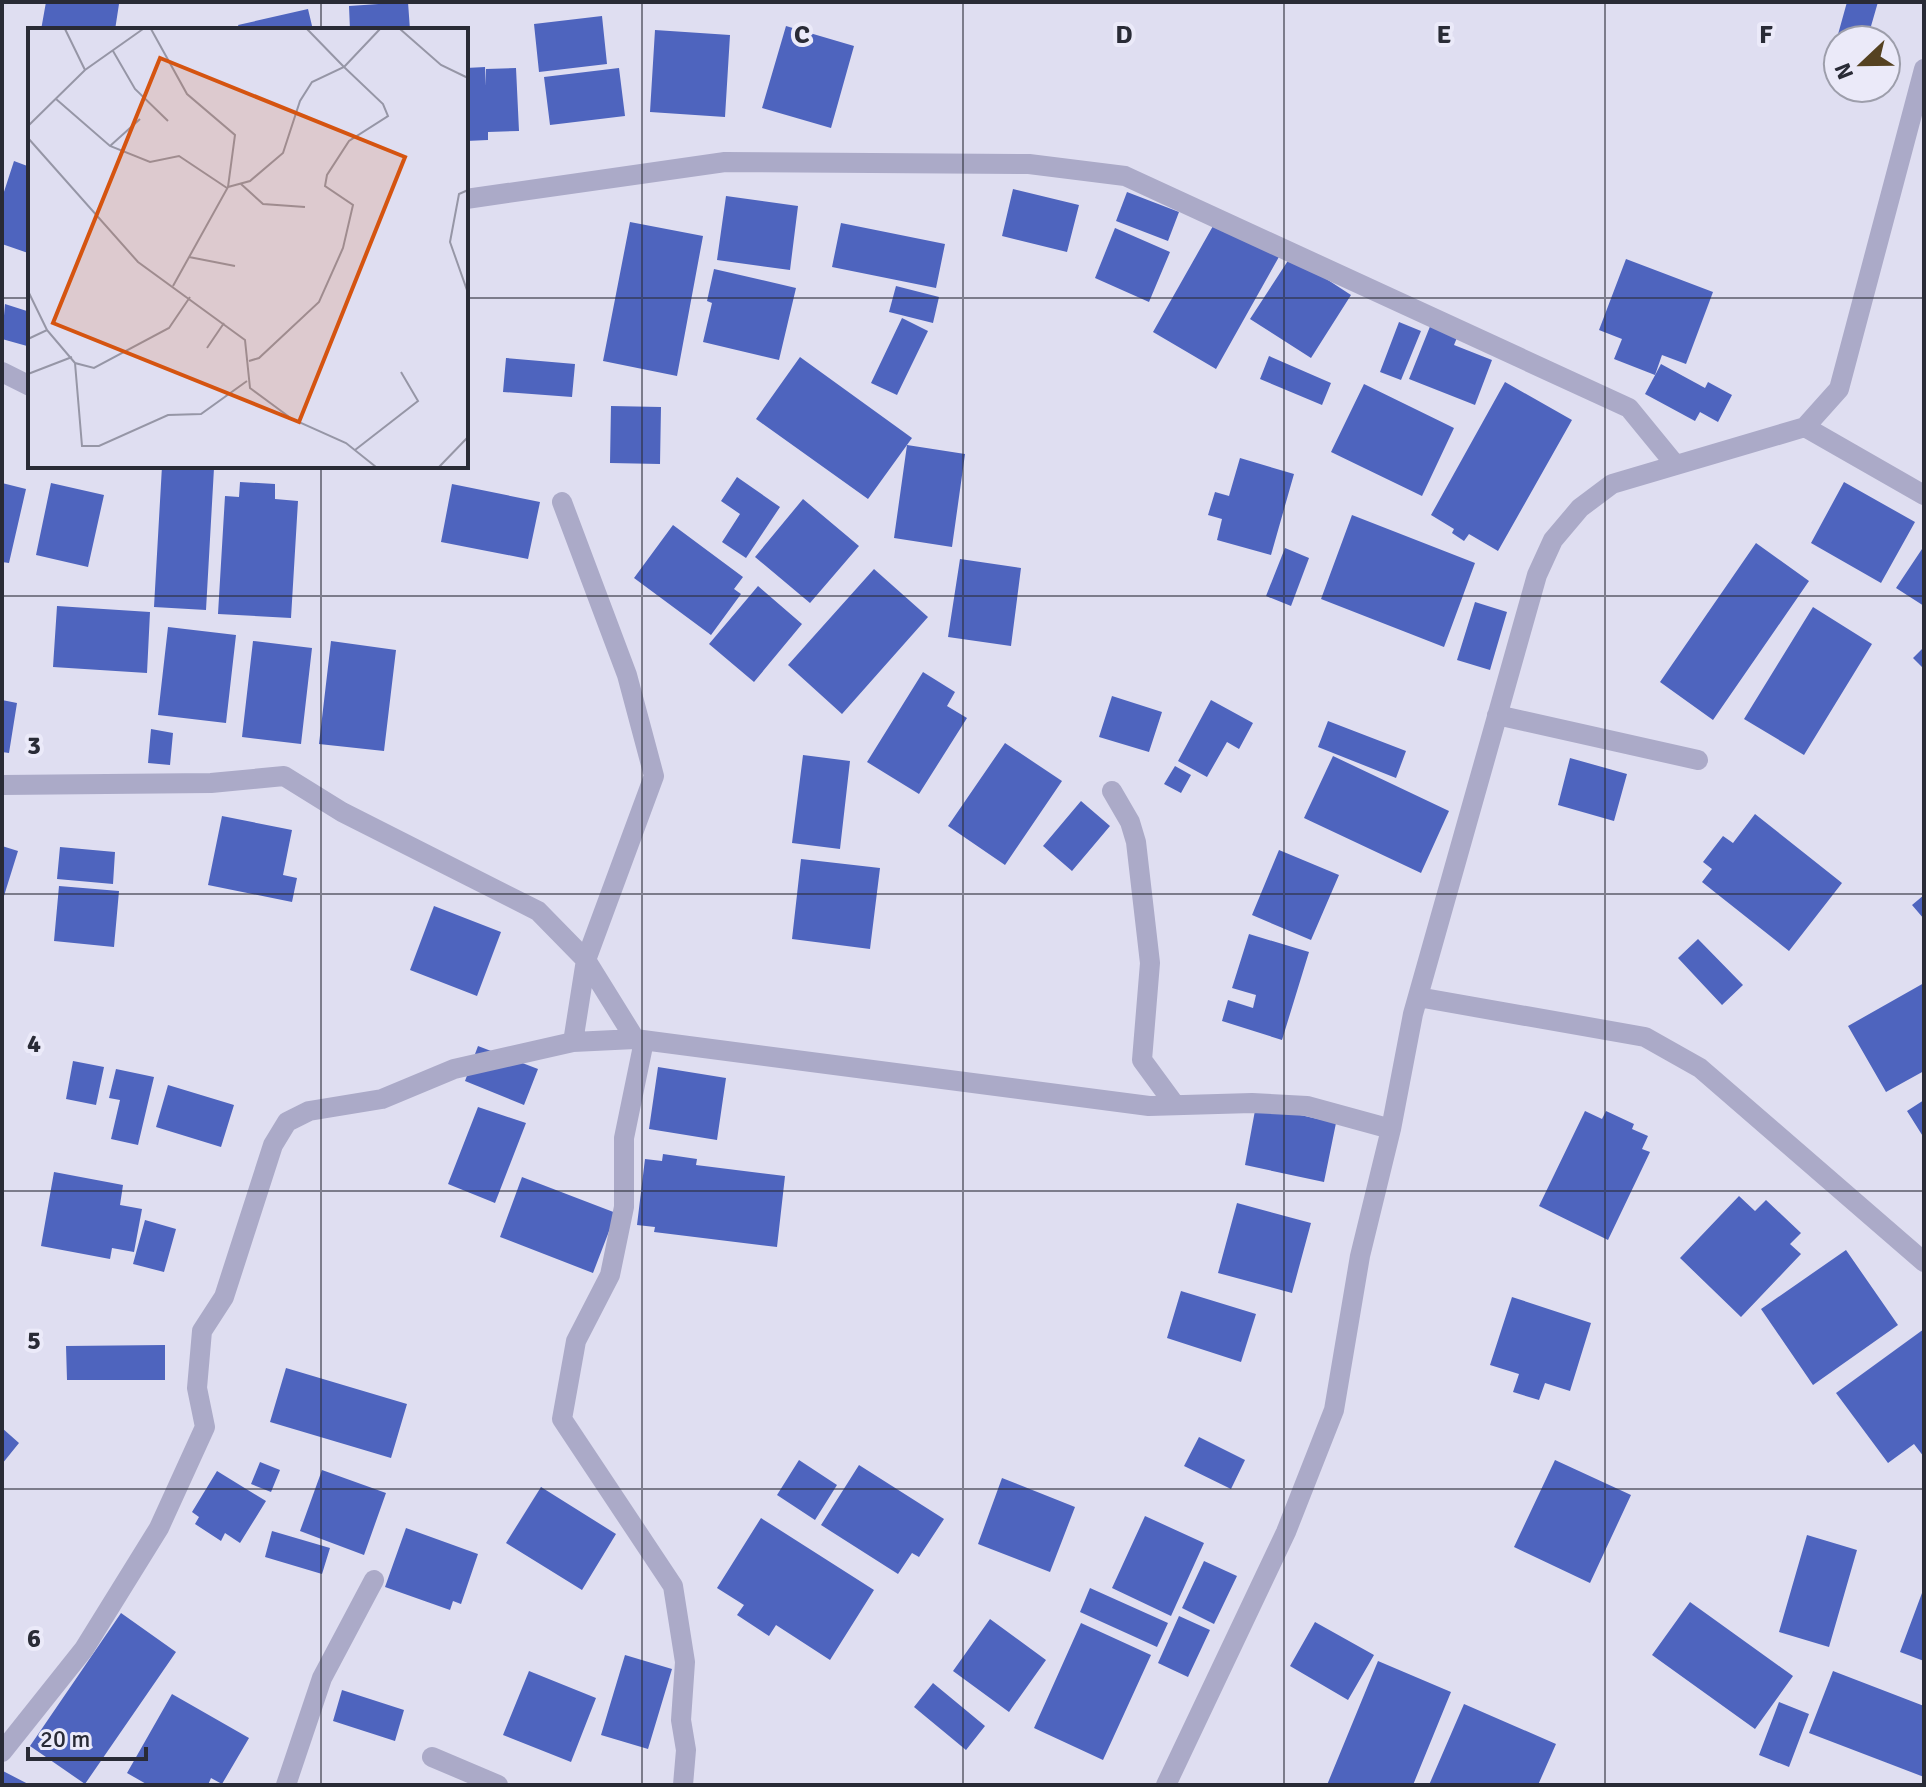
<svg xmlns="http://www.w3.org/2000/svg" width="1926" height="1787" font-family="Signika,sans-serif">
  <rect width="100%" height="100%" fill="#dfdef1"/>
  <path fill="#4e64be" d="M46,2L119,4L115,30H41Z
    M408,2L410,30H350L349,6Z
    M1847,2H1878L1867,40H1838V58L1832,56Z
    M308,9L313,30H240L238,25Z
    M602,16L607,64L539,72L534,24Z
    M786,26L854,46L831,128L762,108Z
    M655,30L730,35L725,117L650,112Z
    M485,67L486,86V69L516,68L519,131L488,132V140L466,141V68Z
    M619,68L625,116L550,125L544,77Z
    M14,161L30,167L28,253L2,244V198Z
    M1013,189L1079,205L1067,252L1002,236Z
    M1127,192L1179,212L1168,241L1116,221Z
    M726,196L798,206L790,270L717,260Z
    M1217,219L1280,255L1216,369L1153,332Z
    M630,222L703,236L677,376L603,361Z
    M841,223L945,244L936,288L832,267Z
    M1115,228L1170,252L1149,302L1095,278Z
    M1291,256L1351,295L1311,358L1250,319Z
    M1626,259L1713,292L1686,364L1662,355L1655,375L1614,359L1622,339L1599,330Z
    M714,269L796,288L779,360L703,342L712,303L707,301Z
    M896,286L939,297L933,323L889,312Z
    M5,304L30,312L27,346L2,339Z
    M902,318L928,331L897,395L871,383Z
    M1399,322L1421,331L1401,380L1380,372Z
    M1431,324L1458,335L1454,345L1492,360L1475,405L1409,379Z
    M1269,356L1331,383L1322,405L1260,379Z
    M800,357L912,438L868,499L756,419Z
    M506,358L575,364L572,397L503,392Z
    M1661,364L1705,388L1708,382L1732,395L1718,422L1700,412L1695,421L1645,394Z
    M1505,382L1572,420L1498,551L1469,534L1464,541L1452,533L1454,529L1431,515Z
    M1364,384L1454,428L1422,496L1331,452Z
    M611,406L661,407L660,464L610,463Z
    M907,445L965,454L952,547L894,538Z
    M1240,458L1294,474L1271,555L1217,540L1222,519L1208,515L1215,492L1229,496Z
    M162,466L214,468L206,610L154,607Z
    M737,477L780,507L746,558L722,542L740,514L721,501Z
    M240,482L275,484V499L298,501L291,618L218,614L225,496L239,497Z
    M1844,482L1915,522L1881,583L1811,543Z
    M2,483L26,489L9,563L2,562Z
    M51,483L104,495L88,567L36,555Z
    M452,484L540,502L528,559L441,542Z
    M803,499L859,546L810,603L755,557Z
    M1352,515L1475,563L1444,647L1321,599Z
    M673,525L743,577L734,589L741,594L711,635L634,578Z
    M1756,543L1809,581L1713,720L1660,682Z
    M1924,546V606L1896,588Z
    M1285,548L1309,558L1291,606L1266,596Z
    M960,559L1021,568L1011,646L948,637Z
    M874,569L928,617L842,714L788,665Z
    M758,586L802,624L754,682L709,644Z
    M1475,602L1507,612L1490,670L1457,660Z
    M57,606L150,612L147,673L53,667Z
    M1813,607L1872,644L1804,755L1744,719Z
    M168,627L236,635L226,723L158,715Z
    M253,641L312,648L301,744L242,737Z
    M331,641L396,650L384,751L319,744Z
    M1924,647V669L1913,658Z
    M923,672L955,692L947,706L967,718L919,794L867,762Z
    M1112,696L1162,712L1149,752L1099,737Z
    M2,700L17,703L9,753L2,752Z
    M1211,700L1253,723L1239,749L1227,742L1207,777L1178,761Z
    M1328,721L1406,751L1396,778L1318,747Z
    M151,729L173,733L170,765L148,763Z
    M1005,743L1062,781L1005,865L948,826Z
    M803,755L850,761L840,849L792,843Z
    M1333,756L1449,811L1421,873L1304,818Z
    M1570,758L1627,774L1614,821L1558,805Z
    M1175,766L1191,775L1181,793L1164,784Z
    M1081,801L1110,826L1072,871L1043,846Z
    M1755,814L1842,883L1789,951L1702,882L1712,869L1703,862L1723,836L1733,843Z
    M222,816L292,830L283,875L297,878L292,902L208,885Z
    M2,846L18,851L3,899H2Z
    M60,847L115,852L113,884L57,879Z
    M1279,850L1339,875L1311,940L1252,915Z
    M801,859L880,868L870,949L792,939Z
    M59,886L119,891L114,947L54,941Z
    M1924,895V919L1912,905Z
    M434,906L501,932L477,996L410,970Z
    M1249,934L1309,952L1282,1040L1222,1021L1228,1000L1253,1008L1256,995L1232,988Z
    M1698,939L1743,985L1722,1005L1678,958Z
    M1924,983V1071L1886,1092L1848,1026Z
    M478,1046L538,1069L524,1105L465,1081Z
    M73,1061L104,1067L96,1105L66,1099Z
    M658,1067L726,1078L717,1140L649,1129Z
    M116,1069L154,1077L138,1145L111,1139L120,1100L109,1098Z
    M168,1085L234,1105L221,1147L156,1127Z
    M1924,1100V1138L1907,1111Z
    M1256,1105L1336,1123L1324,1182L1245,1165Z
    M478,1107L526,1123L495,1203L448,1184Z
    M1585,1111L1602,1119L1606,1111L1634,1124L1632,1129L1648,1136L1642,1149L1650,1152L1608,1240L1539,1206Z
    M663,1154L697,1159L696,1165L785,1176L777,1247L654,1232L655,1227L637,1225L645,1159L662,1161Z
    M54,1172L123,1185L120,1205L142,1209L134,1252L112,1248L110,1259L41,1246Z
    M522,1177L616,1213L593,1273L500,1237Z
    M1739,1196L1755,1211L1766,1200L1801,1233L1790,1244L1801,1254L1741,1317L1680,1258Z
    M1237,1203L1311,1223L1292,1293L1218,1273Z
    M145,1220L176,1229L164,1272L133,1264Z
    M1846,1250L1898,1325L1813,1385L1761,1309Z
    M1181,1291L1256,1314L1241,1362L1167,1338Z
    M1512,1297L1591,1323L1570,1391L1545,1383L1539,1400L1513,1392L1519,1374L1490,1365Z
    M1924,1329V1457L1914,1444L1888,1463L1836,1393Z
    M165,1345V1380H67L66,1346Z
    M286,1368L407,1404L391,1458L270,1422Z
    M2,1428L19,1443L2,1464Z
    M1199,1437L1245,1460L1231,1489L1184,1466Z
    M799,1460L837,1485L815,1520L777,1495Z
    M1555,1460L1631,1495L1590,1583L1514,1547Z
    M260,1462L280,1470L271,1492L251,1484Z
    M859,1465L944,1519L919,1557L912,1553L898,1574L821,1525Z
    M322,1470L386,1493L364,1555L300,1531Z
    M217,1471L266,1501L240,1543L225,1533L221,1541L195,1524L199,1517L192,1512Z
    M1002,1478L1075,1507L1050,1572L978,1544Z
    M541,1487L616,1534L582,1590L506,1543Z
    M1145,1516L1204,1543L1171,1616L1112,1588Z
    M761,1518L874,1590L830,1660L776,1625L769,1636L737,1615L744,1605L717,1588Z
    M406,1528L478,1554L461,1604L453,1601L450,1610L385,1587Z
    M272,1531L330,1548L322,1574L265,1557Z
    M1807,1535L1857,1550L1829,1647L1779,1632Z
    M1204,1561L1237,1576L1214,1624L1182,1608Z
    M1090,1588L1168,1623L1157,1647L1080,1612Z
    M1922,1593L1924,1594V1661L1900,1652Z
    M1690,1602L1793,1676L1755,1729L1652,1655Z
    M121,1613L176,1652L85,1784L30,1746Z
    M1179,1616L1210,1630L1188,1677L1158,1663Z
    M990,1619L1046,1660L1009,1712L953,1671Z
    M1315,1622L1374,1655L1348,1700L1290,1666Z
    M1081,1623L1151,1655L1103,1760L1034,1728Z
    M625,1655L672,1669L648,1749L601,1735Z
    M1378,1661L1451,1692L1413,1785H1327Z
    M529,1671L596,1698L571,1762L503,1735Z
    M1833,1671L1924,1706V1777L1809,1733Z
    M933,1683L985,1726L966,1750L914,1707Z
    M342,1690L404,1710L395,1741L333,1721Z
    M172,1694L249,1738L222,1784L211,1778L208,1785H148L127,1773Z
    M1779,1702L1809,1714L1789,1767L1759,1755Z
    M1464,1704L1556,1744L1538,1785H1429Z
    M3,1771L30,1785H2Z"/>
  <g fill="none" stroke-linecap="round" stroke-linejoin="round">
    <path stroke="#abaac8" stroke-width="20" d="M466,199L725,162L1029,164L1125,176L1629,408L1674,463
      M2,372L30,386
      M1805,427L1924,495
      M562,502L627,675L654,776L586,960L573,1042
      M1497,715L1698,760
      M2,785L211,783L284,776L342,812L538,911L586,960L635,1039
      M1112,791L1130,822L1136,842L1150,963L1142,1060L1175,1105
      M1418,997L1645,1037L1700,1068L1924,1262
      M644,1041L624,1138V1207L610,1275L576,1341L562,1419L673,1586L685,1662L681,1720L686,1750L683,1785
      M2,1752L84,1649L159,1528L205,1427L197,1388L202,1331L224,1297L273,1145L287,1122L309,1111L382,1099L454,1069L573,1042L635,1039L1149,1106L1252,1103L1307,1106L1391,1129
      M432,1757L498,1785
      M286,1785L322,1678L374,1580
      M1166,1785L1286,1532L1334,1410L1360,1256L1391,1129L1413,1014L1537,575L1553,540L1580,508L1612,484L1805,427L1839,389L1924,69"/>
  </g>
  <path fill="none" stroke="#292b36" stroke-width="2" stroke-opacity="0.55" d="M321,2V30M642,2V1785M963,2V1785M1284,2V1785M1605,2V1785M2,298H30M466,298H1924M321,466V1785M2,596H1924M2,894H1924M2,1191H1924M2,1489H1924"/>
  <g transform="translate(28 28)">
    <rect width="440" height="440" fill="#dfdef1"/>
    <path fill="none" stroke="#9696a6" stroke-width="2" d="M37,1L57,42M123,1L159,66L207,107L200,159L145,258M372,1L413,37L440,50M85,23L107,61L140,93M28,71L82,118L122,134L151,128L199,160M0,98L57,42L115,1M0,110L110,234L217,312L222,360L264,391L318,415L348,439M82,118L112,91M213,156L235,176L277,179M200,159L222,153L255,125L272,73L284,54L316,39L279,1M440,162L431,166L422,214L440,265M161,229L207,238M0,263L19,302M0,311L19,302L47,335L66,340L141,300L162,269M179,320L196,295M221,333L231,330L291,274L315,220L325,177L297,158L299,147L321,113L360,88L355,76L316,39L352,1M47,335L54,418H71L140,387L173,386L219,353M0,346L44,329M327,422L390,373L373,344M411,439L440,409"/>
    <path fill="#d55410" fill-opacity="0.15" stroke="#d55410" stroke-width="4" d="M132,30L377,129L271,394L25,295Z"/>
    <rect width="440" height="440" fill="none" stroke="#292b36" stroke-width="4"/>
  </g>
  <g font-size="26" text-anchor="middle" font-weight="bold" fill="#292b36" stroke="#ebeaf9" stroke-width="8" stroke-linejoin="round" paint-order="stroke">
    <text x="802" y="43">C</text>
    <text x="1124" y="43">D</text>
    <text x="1444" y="43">E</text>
    <text x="1766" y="43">F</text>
    <text x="34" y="754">3</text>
    <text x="34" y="1052">4</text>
    <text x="34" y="1349">5</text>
    <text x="34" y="1647">6</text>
  </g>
  <rect width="1926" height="1787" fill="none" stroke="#292b36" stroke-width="8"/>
  <g transform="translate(1862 64) rotate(248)"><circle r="38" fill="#ebeaf9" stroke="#9d9eab" stroke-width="2"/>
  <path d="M0-6L14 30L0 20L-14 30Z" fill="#554221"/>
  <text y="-12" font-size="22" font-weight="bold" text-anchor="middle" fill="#292b36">N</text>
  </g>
  <path d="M28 1747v12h118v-12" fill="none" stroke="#292b36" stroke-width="4"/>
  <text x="40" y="1747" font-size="24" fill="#292b36" stroke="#ebeaf9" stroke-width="6" paint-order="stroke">20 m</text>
</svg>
